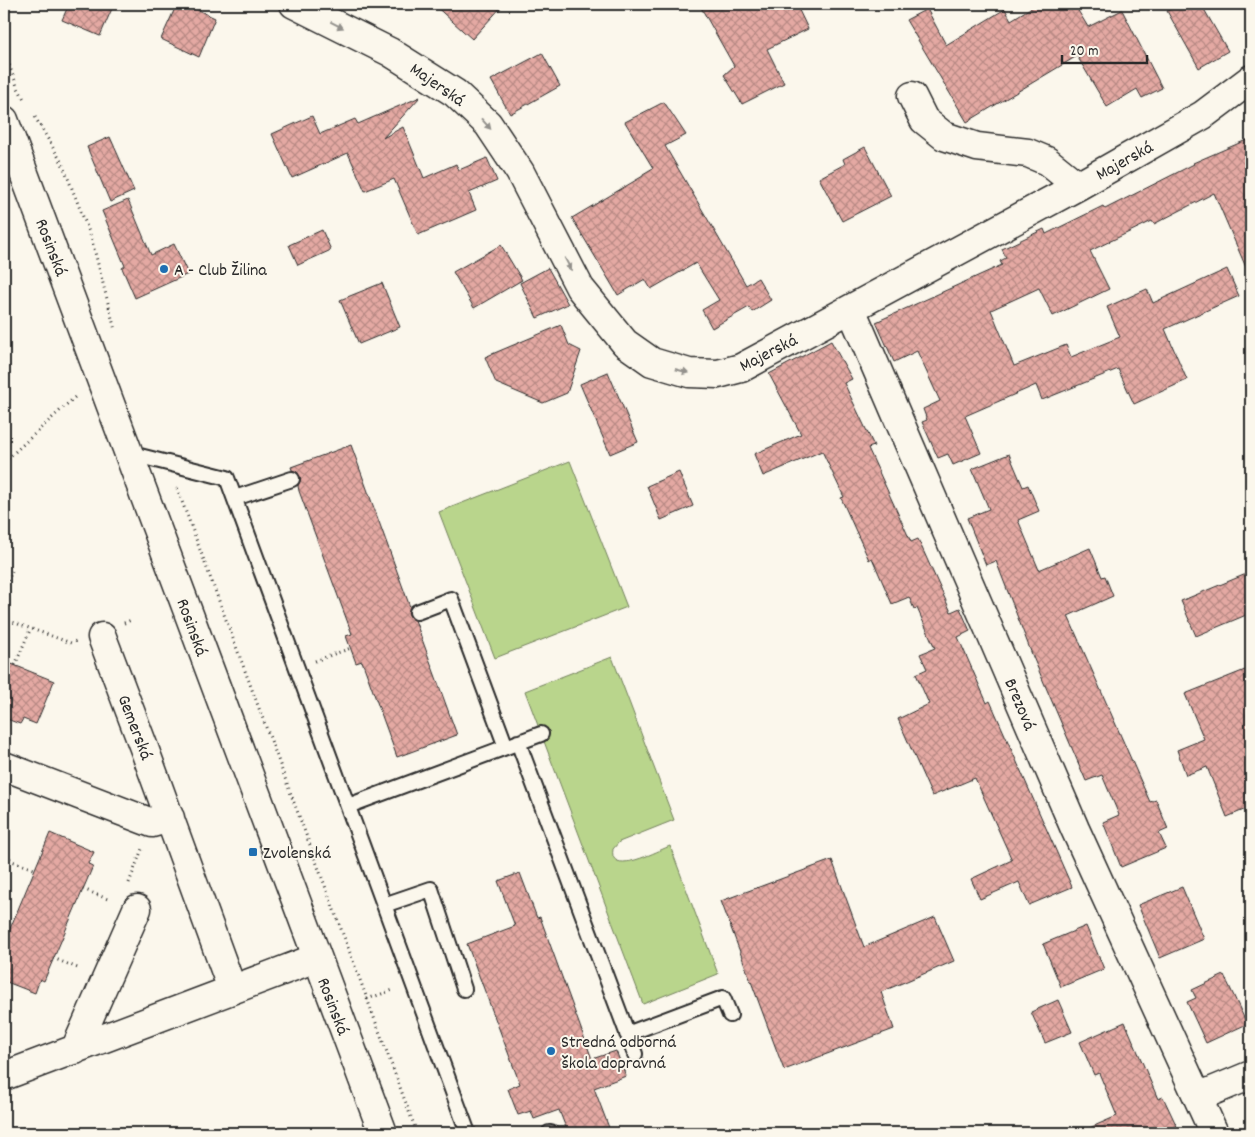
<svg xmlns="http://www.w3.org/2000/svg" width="1255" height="1137" font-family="Dekko,sans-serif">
  <defs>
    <pattern id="building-cross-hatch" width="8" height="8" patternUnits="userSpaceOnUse" patternTransform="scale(1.25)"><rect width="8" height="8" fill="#e4a9a3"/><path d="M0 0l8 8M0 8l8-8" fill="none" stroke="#b98a85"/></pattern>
  </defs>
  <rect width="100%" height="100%" fill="#fbf7ec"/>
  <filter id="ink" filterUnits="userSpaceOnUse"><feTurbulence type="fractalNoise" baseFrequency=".02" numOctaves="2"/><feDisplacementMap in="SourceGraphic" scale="10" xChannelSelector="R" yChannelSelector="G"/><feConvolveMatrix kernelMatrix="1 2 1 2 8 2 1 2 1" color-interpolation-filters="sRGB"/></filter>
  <g filter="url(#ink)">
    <path fill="#b9d58c" stroke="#72805c" d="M570,461L627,607L495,658L439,512Z
      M612,657L674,820L619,842L613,849C608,878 659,850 670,846L718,974L643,1004L525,691Z"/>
    <path fill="url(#building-cross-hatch)" stroke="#2b2b2b" d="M69,4H114L100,36L62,20Z
      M177,4H185L215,18L199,57L161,39Z
      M433,4H504L472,39Z
      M699,4H796L808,29L767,49L784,83L742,104L724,75L734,66Z
      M1037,4H1074L1088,27L1122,10L1162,88L1142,98L1137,89L1107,107L1077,56L967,122L906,20L927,9L946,45L1005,9L1011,20Z
      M1179,4H1201L1228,51L1199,68L1167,11Z
      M542,53L560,86L510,114L491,80Z
      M420,97L383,138L403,127L424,178L456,164L459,170L487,158L497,181L469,193L476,210L418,235L394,179L365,191L348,153L292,178L272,134L312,116L320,134L355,119L358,124Z
      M664,102L686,135L665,146L746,285L758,278L771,300L752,312L749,307L712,328L702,310L719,300L696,263L651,289L645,279L618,295L572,218L643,176V174L653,168L625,122Z
      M110,137L134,191L110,202L87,147Z
      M1251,138V279L1214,193L1154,224L1152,221L1090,251L1109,289L1053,316L1039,288L991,310L1014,366L1066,345L1071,357L1120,337L1107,307L1147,289L1153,303L1227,269L1239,296L1165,329L1187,380L1134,404L1118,369L1042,400L1036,385L965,416L981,453L953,465L948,454L938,458L922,422L927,420L923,409L940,401L917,351L894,362L876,322L1002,265L1000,261L1006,258L1002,249L1044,229L1046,234L1103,206L1105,209L1194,164L1193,163Z
      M865,147L891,196L842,221L819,178L845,164L843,159Z
      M128,200L151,255L174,244L188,274L135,298L122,268L125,266L102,211Z
      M322,230L331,250L298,265L289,245Z
      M501,245L522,280L474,308L453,272Z
      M548,268L568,304L537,318L520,283Z
      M382,283L400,327L359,344L340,300Z
      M561,325L569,345L581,351L567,393L543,403L496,383L485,357Z
      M831,341L852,379L844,383L874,446L868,448L911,542L918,539L951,612L960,608L970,631L958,637L987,703L990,701L1072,887L1029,905L1019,882L980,899L971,879L1012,860L975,778L932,796L898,719L929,704L916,674L927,669L920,654L935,648L917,608L914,609L909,597L892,604L872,558L869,560L841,498L844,497L822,451L763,476L754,454L801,434L769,374Z
      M608,372L638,442L610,454L580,384Z
      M351,445L410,607L409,615L415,620L457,735L397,757L362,661L356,663L346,636L352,634L299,491L298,486L300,481V477L297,472L292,470L291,467Z
      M1009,454L1023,487L1028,485L1039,511L1018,520L1039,570L1090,548L1102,577L1105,576L1113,596L1068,616L1150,802L1156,800L1168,829L1159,833L1166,848L1121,867L1103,822L1119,815L1102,775L1086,781L1033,657L996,561L986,565L967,518L989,509L972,469Z
      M679,472L693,506L661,520L647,486Z
      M1251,572V613L1196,636L1181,601Z
      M4,661L54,681L36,724L23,719L20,724L4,718Z
      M1245,670L1251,685V807L1227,817L1207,767L1186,775L1177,750L1204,739L1185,694Z
      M50,833L94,852L88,864L93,866L44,981L40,979L35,993L4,981V943Z
      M832,860L864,947L935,917L954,961L881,992L894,1029L784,1070L721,901Z
      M520,873L537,918L540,917L592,1059L616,1051L626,1076L594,1088L611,1133H568L559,1110L534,1119L531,1111L518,1115L508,1089L520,1084L467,944L515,926L498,881Z
      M1182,887L1204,939L1160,958L1138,905Z
      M1086,926L1104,969L1061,987L1043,944Z
      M1224,975L1247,1024L1206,1043L1187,1002L1196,998L1192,990Z
      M1058,1000L1072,1032L1045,1043L1031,1012Z
      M1125,1022L1158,1099L1163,1097L1180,1133H1078L1117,1116L1099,1073L1094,1075L1080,1042Z"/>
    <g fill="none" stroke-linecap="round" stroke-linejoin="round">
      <g stroke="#2b2b2b" stroke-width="18">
        <path id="lane" d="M128,453L227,478L468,1133
          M235,498L292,479
          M417,612L451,599L506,747
          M518,742L635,1054
          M348,806L541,734
          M384,905L431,889L464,989
          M627,1034L723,998L730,1015
          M549,1133H551"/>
      </g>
      <g stroke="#2b2b2b" stroke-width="31">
        <path id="street" d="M294,4L390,52L455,93L488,124L520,172L580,288L625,343L652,362L689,373L718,374L741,368L1078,186L1203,115L1251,79
          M912,96L924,120L944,136L977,147L1028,153L1047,161L1078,186
          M851,309L1075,829L1214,1133
          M102,637L144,748L232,989
          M4,766L152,823L170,818
          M75,1050L137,909
          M4,1076L316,958
          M1198,1097L1251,1075"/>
      </g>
      <g stroke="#2b2b2b" stroke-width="31">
        <path id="secondary" d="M4,120L383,1133"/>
      </g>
      <path stroke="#2b2b2b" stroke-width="3" stroke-dasharray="1 4" stroke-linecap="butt" d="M4,51L17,86L24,99
        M35,117L62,163L91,237L115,330
        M4,462L76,396
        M177,488L417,1133
        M4,590L12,571
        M4,619L71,643L76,641
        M124,623L131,620
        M315,661L351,648
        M15,665L30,630
        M4,852L11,855L4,872
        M9,860L34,869
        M129,883L142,849
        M83,889L110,900
        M4,938L6,939
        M53,958L80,969
        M367,999L393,990"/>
      <use href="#lane" stroke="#fbf7ec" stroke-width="14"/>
      <use href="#street" stroke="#fbf7ec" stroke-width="28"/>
      <use href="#secondary" stroke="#fbf7ec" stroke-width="28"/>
    </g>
    <defs><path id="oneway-solid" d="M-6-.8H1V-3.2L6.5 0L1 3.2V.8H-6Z" transform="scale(1.25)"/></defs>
    <g fill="#93918c">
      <use href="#oneway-solid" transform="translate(337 25) rotate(26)"/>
      <use href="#oneway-solid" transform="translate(486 124) rotate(48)"/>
      <use href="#oneway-solid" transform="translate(568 264) rotate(62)"/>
      <use href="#oneway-solid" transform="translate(682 371) rotate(15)"/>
    </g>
  </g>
  <g fill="#1f6fb2" stroke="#fbf7ec" stroke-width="2">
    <circle cx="164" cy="269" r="5"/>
    <rect x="248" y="847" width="10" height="10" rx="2.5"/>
    <circle cx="551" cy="1051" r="5"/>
  </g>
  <g text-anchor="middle" stroke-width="4" stroke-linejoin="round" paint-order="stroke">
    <g font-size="18" fill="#2b2b2b" stroke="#fbf7ec">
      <text transform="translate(438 84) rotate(35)" y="6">Majerská</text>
      <text transform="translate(1124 160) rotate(-29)" y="6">Majerská</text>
      <text transform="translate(52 247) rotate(69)" y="6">Rosinská</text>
      <text transform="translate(768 352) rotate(-27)" y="6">Majerská</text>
      <text transform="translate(193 627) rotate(70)" y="6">Rosinská</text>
      <text transform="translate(1021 704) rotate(67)" y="6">Brezová</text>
      <text transform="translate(136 727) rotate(69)" y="6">Gemerská</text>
      <text transform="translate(334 1006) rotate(69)" y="6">Rosinská</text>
    </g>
    <g font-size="18" fill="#2b2b2b" stroke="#fbf7ec" text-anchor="start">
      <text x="174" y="275">A - Club Žilina</text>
      <text x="263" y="858">Zvolenská</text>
      <text x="561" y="1047">Stredná odborná<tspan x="561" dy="21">škola dopravná</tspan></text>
    </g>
  </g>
  <rect width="1255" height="1137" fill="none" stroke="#fbf7ec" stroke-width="20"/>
  <rect x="10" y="10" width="1235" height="1117" fill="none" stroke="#2b2b2b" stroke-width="2" filter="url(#ink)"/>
  <path d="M1062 55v8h85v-8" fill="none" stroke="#2b2b2b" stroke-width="2.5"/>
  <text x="1070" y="55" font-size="15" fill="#2b2b2b" stroke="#fbf7ec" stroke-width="4" paint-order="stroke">20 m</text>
</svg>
